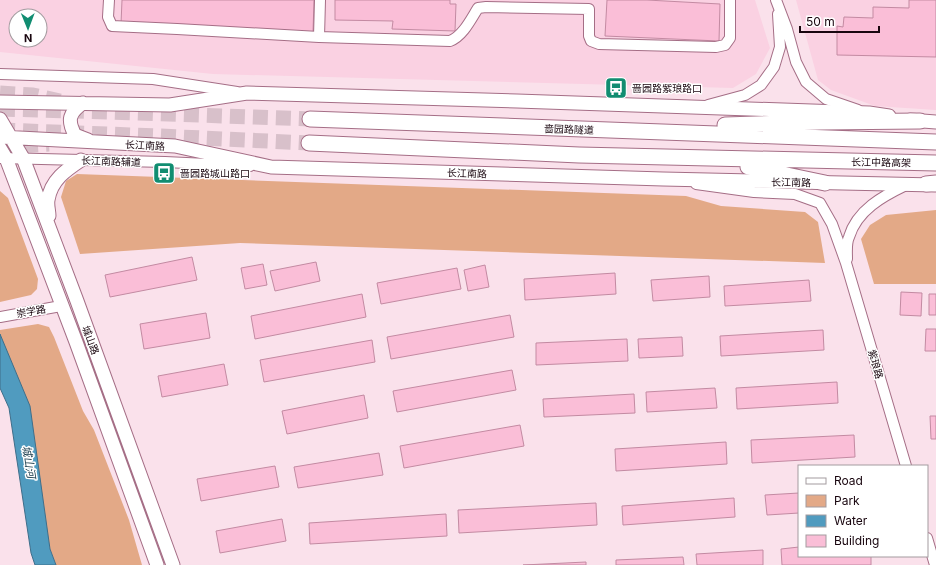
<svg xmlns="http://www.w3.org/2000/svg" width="936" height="565" font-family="Inter,'Noto Sans SC',sans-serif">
  <rect width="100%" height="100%" fill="#fae1eb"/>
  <path fill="#fad1e2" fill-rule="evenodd" d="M0,0H755L770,48L756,74L733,88L213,74L0,52ZM16,16H40V40H16Z
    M796,0H936V110L875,106L831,90L818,80Z"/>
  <path fill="#e3a987" d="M77,174L686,196L721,206L805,212L818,222L825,263L240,243L80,254L61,197L66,181Z
    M0,191L8,198L38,279L37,289L31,295L0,302Z
    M936,210V284H874L861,239L870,225L886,215Z
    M38,324L49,327L54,337L83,411L94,430L129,520L142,565H56L50,549L0,334V330Z"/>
  <path fill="#509bbf" stroke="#3f6e8a" d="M0,334L30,406L50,549L56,565H35L31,553L9,408L0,388Z"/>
  <path fill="#fabed7" stroke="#c38aa2" d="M122,0H314L313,32L121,24Z
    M335,0H450V4H456L455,31L392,29L393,21L335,20Z
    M607,0H647L720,4L719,41L605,36Z
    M909,0H936V57L837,55V26L843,27L844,17L873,18V7L909,8Z
    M192,257L197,280L110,297L105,275Z
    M316,262L320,281L275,291L270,271Z
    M263,264L267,285L245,289L241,268Z
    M485,265L489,287L468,291L464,270Z
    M457,268L461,289L381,304L377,283Z
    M615,273L616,294L525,300L524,279Z
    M709,276L710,297L653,301L651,280Z
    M809,280L811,301L725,306L724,286Z
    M901,292L922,293L921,316L900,315Z
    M362,294L366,317L255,339L251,316Z
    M929,294H936V315H929Z
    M206,313L210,338L144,349L140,324Z
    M510,315L514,337L391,359L387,337Z
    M926,329H936V351H925Z
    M823,330L824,350L721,356L720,336Z
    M682,337L683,356L639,358L638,339Z
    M627,339L628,361L536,365V343Z
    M372,340L375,362L264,382L260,360Z
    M224,364L228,385L162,397L158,376Z
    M512,370L516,390L397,412L393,391Z
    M837,382L838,403L737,409L736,388Z
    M715,388L717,408L647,412L646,392Z
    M634,394L635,413L544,417L543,399Z
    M364,395L368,418L287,434L282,411Z
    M930,416H936V439H931Z
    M520,425L524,446L404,468L400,446Z
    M854,435L855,457L752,463L751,440Z
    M726,442L727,464L616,471L615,449Z
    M379,453L383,475L298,488L294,467Z
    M275,466L279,487L201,501L197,479Z
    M799,493V513L767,515L765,495Z
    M734,498L735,517L623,525L622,506Z
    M596,503L597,525L459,533L458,510Z
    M446,514L447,536L310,544L309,523Z
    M282,519L286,541L220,553L216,531Z
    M799,547V556H871V565H782L781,549Z
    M763,550V565H697L696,554Z
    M683,557L684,565H616V560Z
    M586,562V565H523Z"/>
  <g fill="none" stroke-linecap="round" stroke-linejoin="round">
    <path stroke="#d8c0ca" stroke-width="15" stroke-dasharray="15 8" stroke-linecap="butt" d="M0,93L33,95L60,101
      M0,109L111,112L310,119
      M0,130L160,136L309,143
      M0,147L49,144"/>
    <g stroke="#a56e86" stroke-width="12">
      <path id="minor" d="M109,0L108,17L112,26L177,29L319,37L450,41C463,36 471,19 478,8L486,7L589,9V36L591,41L599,44L716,47L725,45L730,38V0
        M776,0L787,29L796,62L806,82L826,99L858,110
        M319,37L320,0
        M0,74L153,79L237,92
        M708,105L745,95L761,85L774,67L780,47L778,14
        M0,158L165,162L250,166
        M696,184L754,192L795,194L820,203L832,224L846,263L906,466
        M847,259C847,252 846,243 849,237C857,210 883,196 906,185
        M0,317L61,306
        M927,538L935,565"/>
    </g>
    <g stroke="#a56e86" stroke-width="15">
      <path id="major" d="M0,102L170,105L247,93L517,101L869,113L889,116
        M83,103C69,113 67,120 75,135L88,140
        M0,119L23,158L77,301L173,565
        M910,120L936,122
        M0,137L175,146L271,167L663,179L935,185
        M0,148L6,158L76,342L157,565
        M49,216C49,211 47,205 48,200C51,180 66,170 81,160"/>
    </g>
    <g stroke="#a56e86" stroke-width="17">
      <path id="highway" d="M310,119L936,142
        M725,125L820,122L920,121
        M309,143L579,155L936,163
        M748,167L825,183
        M926,184L936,183"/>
    </g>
    <use href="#minor" stroke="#fff" stroke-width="10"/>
    <use href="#major" stroke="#fff" stroke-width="13"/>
    <use href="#highway" stroke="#fff" stroke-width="15"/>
  </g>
  <defs>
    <g id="bus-square" transform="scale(1.15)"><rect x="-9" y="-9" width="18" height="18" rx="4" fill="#118d71" stroke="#fff"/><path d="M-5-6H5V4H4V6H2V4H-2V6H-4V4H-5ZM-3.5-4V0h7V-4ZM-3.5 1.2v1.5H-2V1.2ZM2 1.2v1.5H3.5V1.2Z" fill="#fff"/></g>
  </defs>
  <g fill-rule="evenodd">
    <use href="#bus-square" x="616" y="88"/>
    <use href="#bus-square" x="164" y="173"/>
  </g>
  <g text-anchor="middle" stroke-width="3" stroke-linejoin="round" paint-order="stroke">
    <g font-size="10" fill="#18050e" stroke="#fff" text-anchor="start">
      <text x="632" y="92">啬园路紫琅路口</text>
      <text x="180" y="177">啬园路城山路口</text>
    </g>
    <g font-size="10" fill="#18050e" stroke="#fff">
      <text transform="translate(569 129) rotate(2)" y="4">啬园路隧道</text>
      <text transform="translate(145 145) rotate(3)" y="4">长江南路</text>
      <text transform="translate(111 161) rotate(2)" y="4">长江南路辅道</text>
      <text transform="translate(881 162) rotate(1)" y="4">长江中路高架</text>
      <text transform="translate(467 173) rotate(2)" y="4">长江南路</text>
      <text transform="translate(791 182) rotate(1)" y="4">长江南路</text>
      <text transform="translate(31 311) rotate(-10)" y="4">崇学路</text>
      <text transform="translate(91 340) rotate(70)" y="4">城山路</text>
      <text transform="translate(876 364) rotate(74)" y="4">紫琅路</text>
    </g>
    <g font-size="11" font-style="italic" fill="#143646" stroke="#fff">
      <text transform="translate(29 462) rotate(81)" y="4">城山河</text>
    </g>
  </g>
  <rect x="798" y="465" width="130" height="92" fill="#ffffff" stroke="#a39b9f"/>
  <rect x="806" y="478" width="20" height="6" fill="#ffffff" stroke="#a39b9f"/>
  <text x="834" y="485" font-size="12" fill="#18050e">Road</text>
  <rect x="806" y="495" width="20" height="12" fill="#e3a987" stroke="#a39b9f"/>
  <text x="834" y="505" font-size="12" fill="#18050e">Park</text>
  <rect x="806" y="515" width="20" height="12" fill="#509bbf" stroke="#a39b9f"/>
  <text x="834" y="525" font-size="12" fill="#18050e">Water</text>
  <rect x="806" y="535" width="20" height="12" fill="#fabed7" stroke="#a39b9f"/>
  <text x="834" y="545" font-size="12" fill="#18050e">Building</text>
  <g transform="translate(28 28) rotate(179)"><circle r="19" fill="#ffffff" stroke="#a39b9f"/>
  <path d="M0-3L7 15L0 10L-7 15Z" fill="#118d71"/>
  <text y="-6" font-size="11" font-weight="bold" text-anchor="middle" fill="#18050e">N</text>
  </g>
  <path d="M800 26v6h79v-6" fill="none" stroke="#18050e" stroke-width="2"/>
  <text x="806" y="26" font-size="12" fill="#18050e" stroke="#ffffff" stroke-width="3" paint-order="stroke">50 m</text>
</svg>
